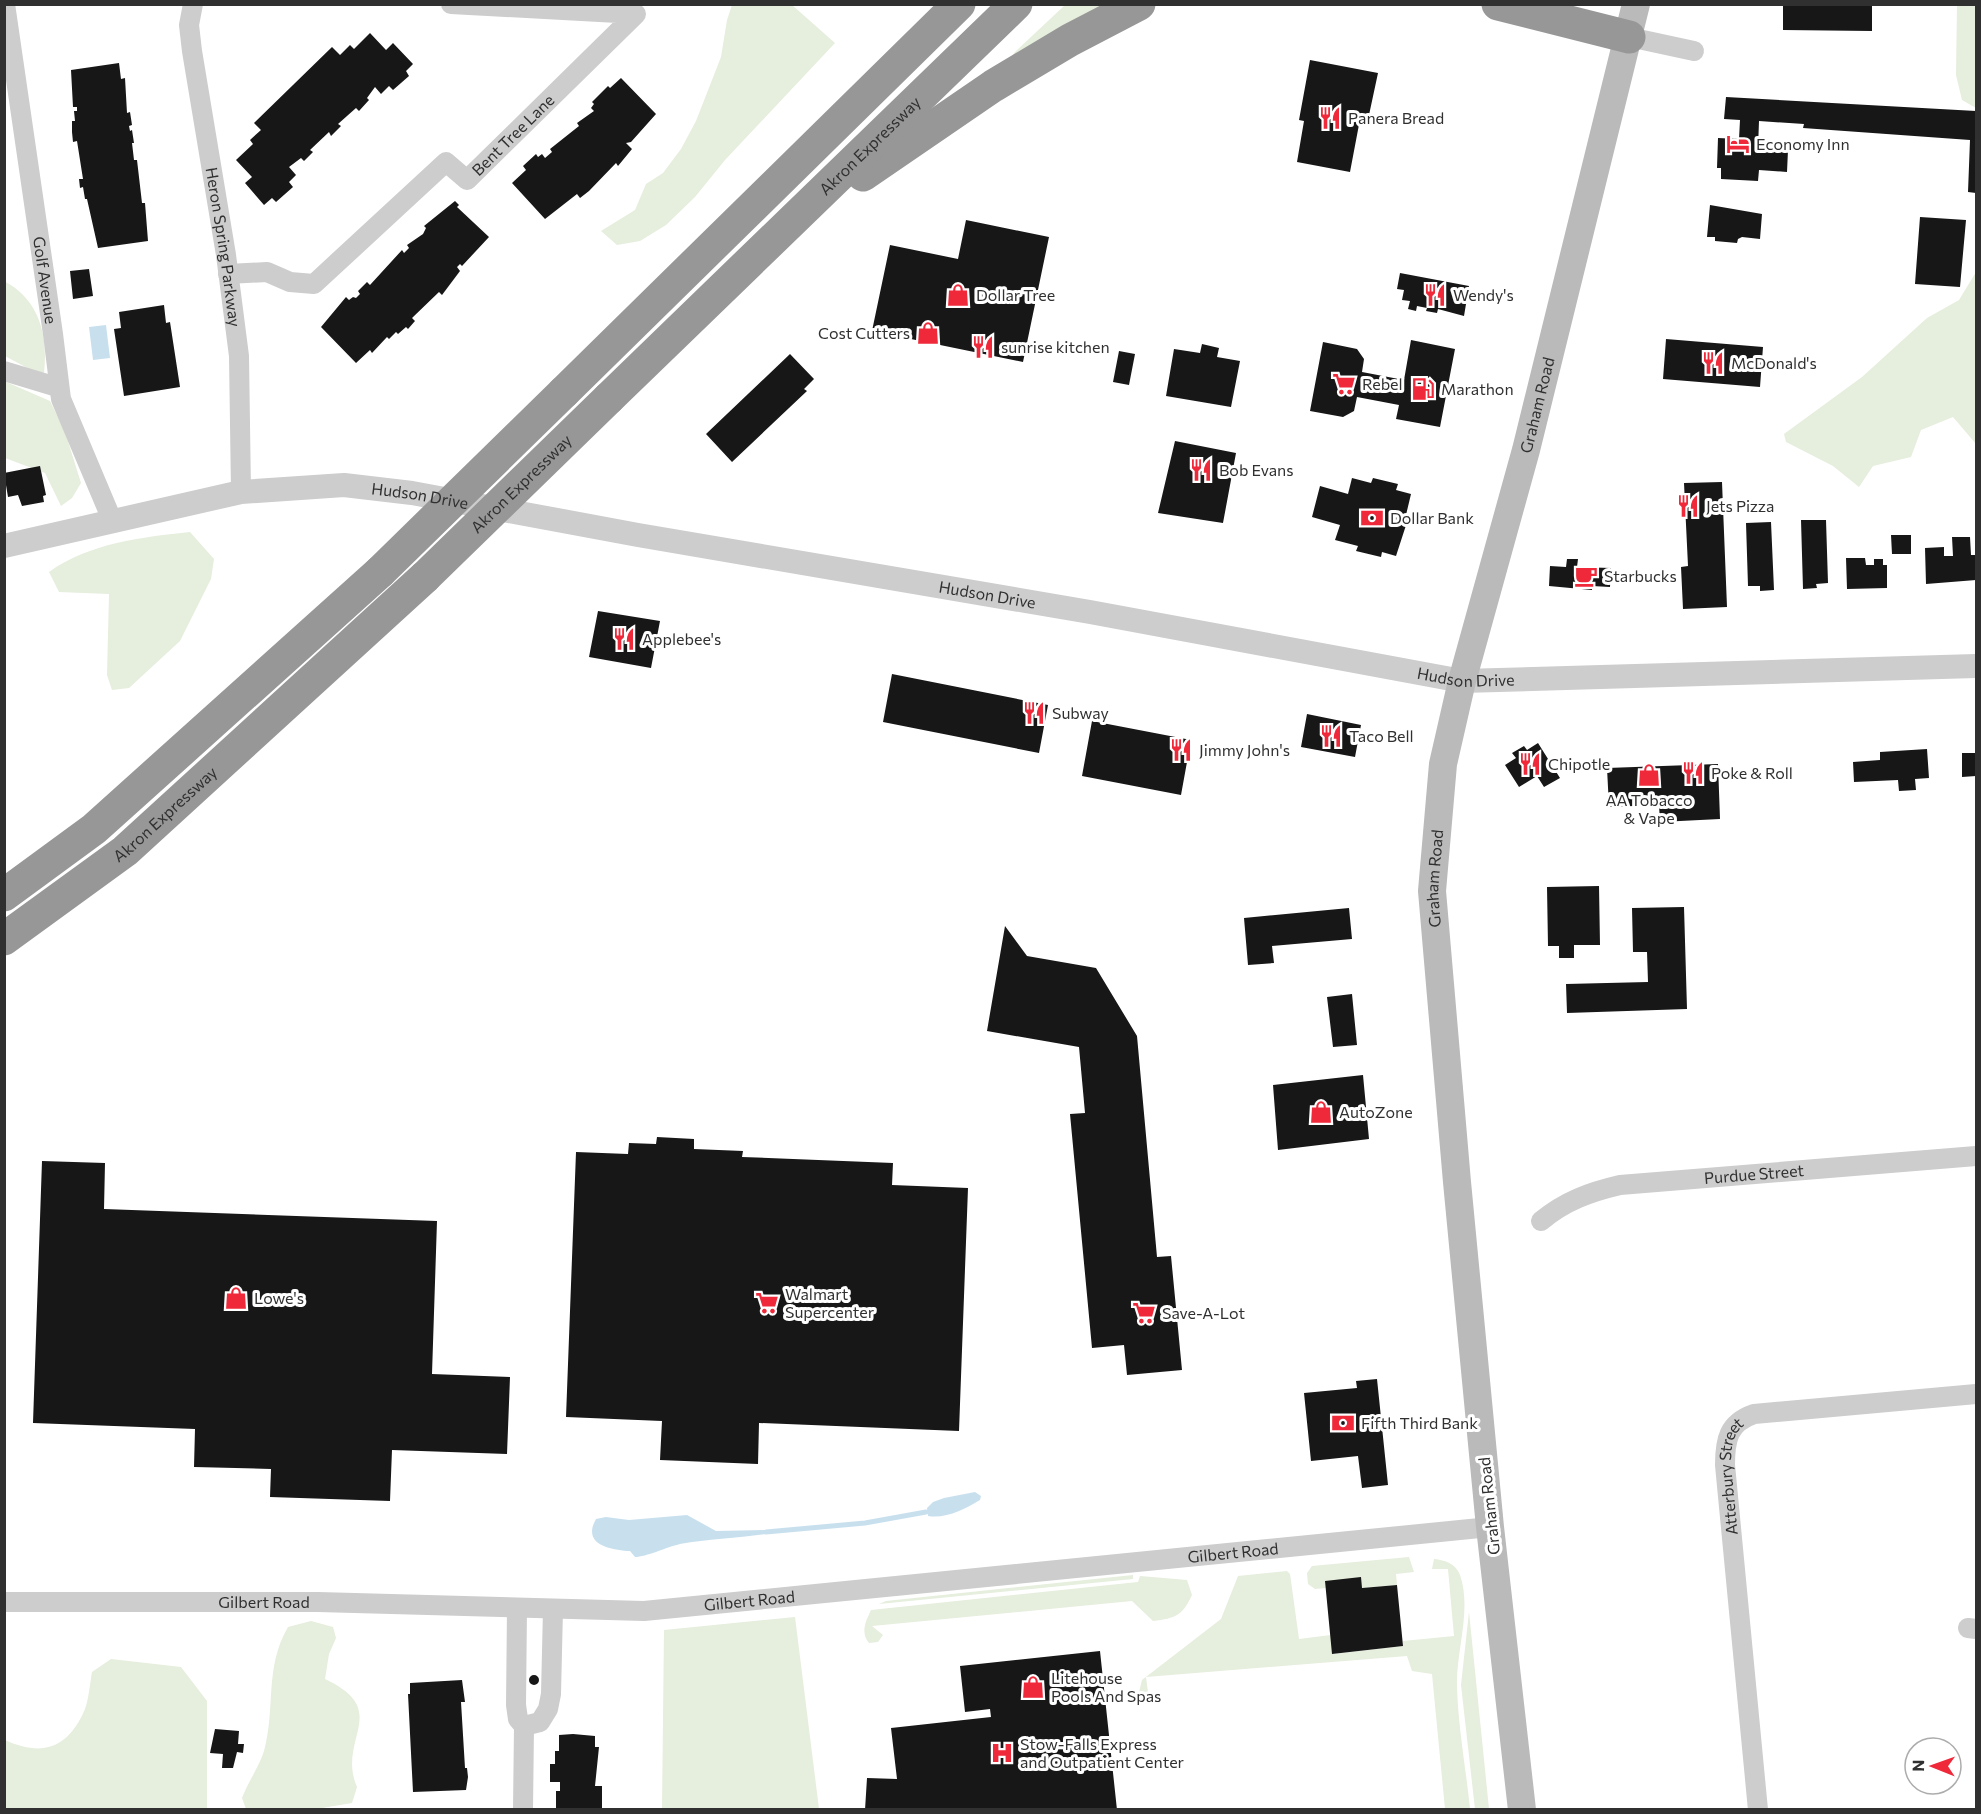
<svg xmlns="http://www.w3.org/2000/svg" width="1981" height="1814" font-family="Commissioner,sans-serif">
  <rect width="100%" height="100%" fill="#fff"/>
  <path fill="#e6eedd" d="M732,5H792L835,43L725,160L695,197L666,225L640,241L617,245L601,231L635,210L646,184L663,173L681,149L696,121L721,57L727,20Z
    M1065,5H1119L1011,57L1015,52Z
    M1957,5H1976V108L1962,100L1956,75Z
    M1976,272V444L1953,417L1921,430L1911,457L1873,466L1859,487L1833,466L1786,442L1784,434L1862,377L1927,318L1959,300Z
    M4,281C40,300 48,336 44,373L31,370L5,356Z
    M4,381L50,401L65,432L81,483L72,498L61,506L45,473L5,458Z
    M190,532L214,559L211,579L180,641L129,688L112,690L107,675L109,594L59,592L49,572C89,543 143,537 190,532Z
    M1409,1557L1414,1572L1396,1574L1397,1585L1362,1588L1325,1581L1326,1588L1315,1589L1308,1584L1307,1573L1312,1566Z
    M1434,1559C1445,1560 1456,1564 1460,1575C1472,1610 1456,1650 1457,1686C1458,1727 1466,1769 1470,1809H1445L1432,1674L1412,1671L1407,1656L1146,1677L1148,1692H1139L1142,1680L1221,1619L1238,1576L1287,1571L1290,1574L1299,1639L1331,1635L1333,1654L1403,1646V1641L1454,1636L1448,1569H1432Z
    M1133,1575V1579L879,1604L886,1601Z
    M1140,1576L1187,1580L1192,1595C1182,1616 1176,1618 1153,1621L1132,1601L872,1626L883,1635L878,1642L869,1643C860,1632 866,1621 871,1610L1138,1582Z
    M1469,1612L1489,1809H1475L1461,1685Z
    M795,1617L819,1809H662L664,1630Z
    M311,1621L333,1627L336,1638L329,1654L325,1679C393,1711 336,1739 357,1787L352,1803L310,1810L246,1809L242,1798C248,1782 259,1767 264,1751C276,1708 264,1668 288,1627Z
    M111,1659L181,1667L207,1701V1809H5V1740C42,1757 68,1749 85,1709C89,1698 90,1683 92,1672Z"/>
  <path fill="#c8e0ee" d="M106,325L110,358L93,360L89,327Z
    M975,1492L981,1496L980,1500C965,1509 946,1519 928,1516L927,1508L933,1502L944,1498Z
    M687,1515L716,1531L766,1530V1534C738,1538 708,1539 680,1544C667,1547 646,1557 635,1557L630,1551C612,1550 581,1545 596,1519L606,1517L629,1520Z"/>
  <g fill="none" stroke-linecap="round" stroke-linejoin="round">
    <path stroke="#c8e0ee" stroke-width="5" d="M766,1532L865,1523L926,1512"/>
  </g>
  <path fill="#171717" d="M1783,4H1872V31L1783,30Z
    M370,33L386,50L393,43L413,64L406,71L409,76L393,90L389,86L381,94L375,87L367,98L369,100L359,111L356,108L338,124L341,126L331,136L329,132L310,150L313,152L304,161L301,158L289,167L296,175L289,182L293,187L276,202L272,198L264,205L245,183L252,177L236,160L253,144L250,140L261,130L254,123L332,47L340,55L350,45L354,49Z
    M1310,60L1378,73L1369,115L1361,114L1350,172L1297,162L1304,121L1299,120Z
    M119,63L121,79L125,78L127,113L130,112L132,125L129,126L130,131L132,130L134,143H132L134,160H137L142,203H145L148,241L98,248L87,199H85L83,187L80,188L79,179H83L77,141L73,142L72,132V121H75L74,111H77V107H73L71,70Z
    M621,78L656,114L631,142L626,143L632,149L618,166L616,163L589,191L580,198L577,194L545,219L512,183L526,170L523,166L536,154L538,157L542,154L545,158L552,152L550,149L579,126L577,123L594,111L591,108L594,104L592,102L608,86L610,88Z
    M1726,97L1976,111V193L1968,192L1970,140L1803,128L1804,124L1759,121L1758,148L1788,150L1787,172L1759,170L1758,181L1721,179V168H1717L1718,138L1739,139L1740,120L1724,119Z
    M455,201L459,205L457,207L489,237L462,266L460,264L457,267L460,271L442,295L439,292L412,318L415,321L408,329L406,327L398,334L396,332L389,339L387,337L372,353L370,350L356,363L321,327L346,297L349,300L353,297L356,298L360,294L358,291L367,282L370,285L402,250L404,253L409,248L407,245L423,234L426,228L424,226Z
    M1710,205L1762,214L1760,239L1742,237L1738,239L1737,243L1715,241V237H1707Z
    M1920,217L1966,220L1960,287L1915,284Z
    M966,220L1049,237L1023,362L872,331L890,245L958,259Z
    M89,269L93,296L73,299L70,271Z
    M1400,273L1469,286L1464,316L1438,309L1437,313L1426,311L1427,308L1417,306L1416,311L1408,309L1410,301L1402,300L1404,290L1397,289Z
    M164,305L166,323L170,322L180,387L124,396L114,329L121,328L119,312Z
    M1666,339L1763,347L1760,387L1663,379Z
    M1411,340L1455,349L1440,427L1396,419L1399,405L1357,397L1354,411L1343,417L1310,411L1323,342L1357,349L1364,359L1362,372L1404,380Z
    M1202,344L1219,348L1217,357L1240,361L1231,407L1166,396L1174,349L1200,353Z
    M1119,351L1135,354L1129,385L1113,382Z
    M790,354L814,379L804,389L807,391L732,462L706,434Z
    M1175,441L1236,453L1223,523L1158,513Z
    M40,466L46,495L43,496L44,502L22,506L18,495L8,497L4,473Z
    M1352,478L1371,483L1373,478L1398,484L1396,490L1411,494L1406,515L1409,516L1396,556L1382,552L1381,557L1356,551L1358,546L1335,540L1340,525L1312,517L1320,486L1348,494Z
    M1722,482L1727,607L1683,609L1681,567L1688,566L1684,483Z
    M1801,520H1826L1828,583L1816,584L1817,588L1803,589Z
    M1771,522L1774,590L1760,591V586H1748L1746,523Z
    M1891,535H1911V554H1892Z
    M1952,537H1970L1971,555H1976V580L1926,584L1925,548L1944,547V556H1953Z
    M1846,558H1865L1866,565H1874V559H1883V565H1887V588L1847,589Z
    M1567,559H1578L1577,567L1611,568L1610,587L1592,586V590L1549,586L1550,566L1566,567Z
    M598,611L660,621L651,668L589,657Z
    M892,674L1048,705L1039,753L883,722Z
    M1307,714L1361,725L1355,757L1301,747Z
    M1092,721L1191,740L1181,795L1082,776Z
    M1538,743L1560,778L1544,787L1537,776L1519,787L1505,765L1516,758L1512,753L1524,746L1527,750Z
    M1927,749L1929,778L1915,779L1916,790L1899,791L1898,780L1854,782L1853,762L1880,760V752Z
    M1962,753H1976V776L1962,777Z
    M1718,764L1720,819L1660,822L1659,805L1609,807L1607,768Z
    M1599,886L1600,945H1574V958H1559V946H1548L1547,887Z
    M1684,907L1687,1009L1567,1013L1566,984L1648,982L1647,952H1633L1632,908Z
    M1349,908L1352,939L1272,946L1274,963L1248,965L1244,918Z
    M1005,926L1027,956L1096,968L1137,1036L1157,1257L1171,1256L1182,1370L1127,1375L1124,1345L1092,1348L1070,1114L1085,1113L1079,1047L987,1031Z
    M1352,994L1357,1045L1333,1047L1327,997Z
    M1363,1075L1369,1139L1278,1150L1273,1085Z
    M657,1137L694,1139V1149L743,1151L742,1157L893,1163L892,1185L968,1188L959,1431L759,1423L758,1464L660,1460L662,1421L566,1417L576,1152L628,1154L629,1143L656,1144Z
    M42,1161L105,1163L104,1209L437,1221L432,1374L510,1377L507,1454L392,1450L390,1501L270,1497L271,1469L194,1467L195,1429L33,1423Z
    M1377,1379L1388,1485L1362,1488L1358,1456L1311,1461L1304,1393L1357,1388L1356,1381Z
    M1361,1577L1362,1588L1397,1585L1403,1646L1332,1654L1325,1581Z
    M1100,1651L1117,1810H865L867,1778L897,1779L891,1728L991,1717L990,1709L965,1712L960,1666Z
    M529 1680a5 5 0 1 1 10 0a5 5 0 1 1-10 0Z
    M462,1680L465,1702H461L465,1768H467L468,1777L466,1790L413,1792L408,1694H410V1683Z
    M215,1729L239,1731L238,1744H244L243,1753L237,1752L233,1768H222L223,1754L210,1753Z
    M573,1734L595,1736V1747H599L595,1786H602V1810H556V1791H560V1782H550V1764H555V1751H559V1735Z"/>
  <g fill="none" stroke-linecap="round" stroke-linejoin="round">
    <g stroke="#cdcdcd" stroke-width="20">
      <path id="s1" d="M5,4L53,334L61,399L112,520"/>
      <path id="s2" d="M193,4L189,25L192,51L226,255L239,356L241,492"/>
      <path d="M1629,37L1694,51"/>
      <path id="s3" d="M228,274L267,272L290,282L314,284L446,162L467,180L636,14L451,4"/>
      <path d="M4,371L57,387"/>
      <path id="s4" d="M1541,1221C1565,1201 1590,1192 1620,1185L1976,1156"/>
      <path id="s5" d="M4,1602H318L644,1611L1490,1527"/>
      <path d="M517,1608L516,1705L518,1719L524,1726L523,1810"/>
      <path d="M1968,1628L1976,1629"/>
      <path d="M524,1726L540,1722L548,1709L551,1694L553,1609"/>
      <path id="s6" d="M1758,1810L1725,1465C1725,1440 1728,1423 1754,1414L1976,1394"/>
    </g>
    <path stroke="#cdcdcd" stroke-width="24" id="s7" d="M4,546L241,492L344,485L412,493L638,535L1090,612L1462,681L1976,666"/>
    <path stroke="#bababa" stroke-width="28" id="s8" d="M1522,1810L1490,1527L1457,1182L1432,891L1443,764L1462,681L1526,450L1636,4"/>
    <g stroke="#979797" stroke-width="33">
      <path d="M1498,4L1629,37"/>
      <path d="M863,175L993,86L1070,40L1139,4"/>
      <path d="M564,392L959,4"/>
      <path id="s9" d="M609,398L1016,4"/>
      <path d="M4,895L94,829L380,572"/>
      <path id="s10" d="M4,939L125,851L425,577"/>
    </g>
    <g stroke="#979797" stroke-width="33">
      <path d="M380,572L564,392"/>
      <path id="s11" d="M425,577L609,398"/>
    </g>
  </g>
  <defs>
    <g id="restaurant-bare" transform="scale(1.8)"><path d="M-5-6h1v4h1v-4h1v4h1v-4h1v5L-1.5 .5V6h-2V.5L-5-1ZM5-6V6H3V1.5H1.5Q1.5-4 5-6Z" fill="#ef293a" stroke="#fff" stroke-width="2.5" paint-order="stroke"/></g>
    <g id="hotel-bare" transform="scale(1.8)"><path d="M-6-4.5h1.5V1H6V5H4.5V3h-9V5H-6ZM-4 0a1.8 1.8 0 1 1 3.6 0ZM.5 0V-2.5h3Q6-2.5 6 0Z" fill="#ef293a" stroke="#fff" stroke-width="2.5" paint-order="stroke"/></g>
    <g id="shop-bare" transform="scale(1.8)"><path d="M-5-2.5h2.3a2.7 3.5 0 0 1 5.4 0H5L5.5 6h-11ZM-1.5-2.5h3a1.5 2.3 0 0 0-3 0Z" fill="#ef293a" stroke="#fff" stroke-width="2.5" paint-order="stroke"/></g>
    <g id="supermarket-bare" transform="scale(1.8)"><path d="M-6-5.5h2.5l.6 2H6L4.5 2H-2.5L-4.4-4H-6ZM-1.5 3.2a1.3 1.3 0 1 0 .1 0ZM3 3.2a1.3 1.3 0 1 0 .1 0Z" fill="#ef293a" stroke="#fff" stroke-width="2.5" paint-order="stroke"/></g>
    <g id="fuel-bare" transform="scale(1.8)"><path d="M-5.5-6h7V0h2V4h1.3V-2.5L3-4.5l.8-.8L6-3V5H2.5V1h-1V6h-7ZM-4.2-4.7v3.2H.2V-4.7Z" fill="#ef293a" stroke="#fff" stroke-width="2.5" paint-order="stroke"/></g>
    <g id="bank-bare" transform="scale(1.8)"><path d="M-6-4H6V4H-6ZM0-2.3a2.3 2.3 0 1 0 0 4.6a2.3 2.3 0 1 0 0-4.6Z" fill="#ef293a" stroke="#fff" stroke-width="2.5" paint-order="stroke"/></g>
    <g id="cafe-bare" transform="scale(1.8)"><path d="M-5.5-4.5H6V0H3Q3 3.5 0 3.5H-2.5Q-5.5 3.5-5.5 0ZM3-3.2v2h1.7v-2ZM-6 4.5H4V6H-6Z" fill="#ef293a" stroke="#fff" stroke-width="2.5" paint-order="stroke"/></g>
    <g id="hospital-bare" transform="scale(1.8)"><path d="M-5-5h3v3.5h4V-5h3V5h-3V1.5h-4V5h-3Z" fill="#ef293a" stroke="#fff" stroke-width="2.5" paint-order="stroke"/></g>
  </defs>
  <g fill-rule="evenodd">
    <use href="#restaurant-bare" x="1330" y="118"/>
    <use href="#hotel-bare" x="1738" y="144"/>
    <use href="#shop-bare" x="958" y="295"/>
    <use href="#restaurant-bare" x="1435" y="295"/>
    <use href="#shop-bare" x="928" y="333"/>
    <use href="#restaurant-bare" x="983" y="347"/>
    <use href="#restaurant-bare" x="1713" y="363"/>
    <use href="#supermarket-bare" x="1344" y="384"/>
    <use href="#fuel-bare" x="1423" y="389"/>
    <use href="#restaurant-bare" x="1201" y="470"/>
    <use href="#restaurant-bare" x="1688" y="506"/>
    <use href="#bank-bare" x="1372" y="518"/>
    <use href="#cafe-bare" x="1586" y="576"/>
    <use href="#restaurant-bare" x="624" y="639"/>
    <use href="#restaurant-bare" x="1034" y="713"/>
    <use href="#restaurant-bare" x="1331" y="736"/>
    <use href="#restaurant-bare" x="1181" y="750"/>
    <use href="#restaurant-bare" x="1530" y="764"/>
    <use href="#restaurant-bare" x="1693" y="773"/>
    <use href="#shop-bare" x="1649" y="775"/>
    <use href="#shop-bare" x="1321" y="1112"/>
    <use href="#shop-bare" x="236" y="1298"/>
    <use href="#supermarket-bare" x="767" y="1303"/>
    <use href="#supermarket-bare" x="1144" y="1313"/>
    <use href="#bank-bare" x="1343" y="1423"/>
    <use href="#shop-bare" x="1033" y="1687"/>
    <use href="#hospital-bare" x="1002" y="1753"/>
  </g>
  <g text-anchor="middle" stroke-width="6" stroke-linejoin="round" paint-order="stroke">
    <g font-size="16" fill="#303030" stroke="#fff" text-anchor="start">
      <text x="1348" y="124">Panera Bread</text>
      <text x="1756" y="150">Economy Inn</text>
      <text x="976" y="301">Dollar Tree</text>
      <text x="1453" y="301">Wendy's</text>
      <text x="910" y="339" text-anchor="end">Cost Cutters</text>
      <text x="1001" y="353">sunrise kitchen</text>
      <text x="1731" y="369">McDonald's</text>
      <text x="1362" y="390">Rebel</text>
      <text x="1441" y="395">Marathon</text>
      <text x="1219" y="476">Bob Evans</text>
      <text x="1706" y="512">Jets Pizza</text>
      <text x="1390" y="524">Dollar Bank</text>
      <text x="1604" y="582">Starbucks</text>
      <text x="642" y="645">Applebee's</text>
      <text x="1052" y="719">Subway</text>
      <text x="1349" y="742">Taco Bell</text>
      <text x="1199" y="756">Jimmy John's</text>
      <text x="1548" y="770">Chipotle</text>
      <text x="1711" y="779">Poke &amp; Roll</text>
      <text x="1649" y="806" text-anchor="middle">AA Tobacco<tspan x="1649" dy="18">&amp; Vape</tspan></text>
      <text x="1339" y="1118">AutoZone</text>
      <text x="785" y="1300">Walmart<tspan x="785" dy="18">Supercenter</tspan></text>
      <text x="254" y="1304">Lowe's</text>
      <text x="1162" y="1319">Save-A-Lot</text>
      <text x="1361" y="1429">Fifth Third Bank</text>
      <text x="1051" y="1684">Litehouse<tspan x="1051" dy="18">Pools And Spas</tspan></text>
      <text x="1020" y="1750">Stow-Falls Express<tspan x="1020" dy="18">and Outpatient Center</tspan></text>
    </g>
    <g font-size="16" fill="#303030" stroke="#fff">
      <text dy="6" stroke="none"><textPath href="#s3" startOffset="360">Bent Tree Lane</textPath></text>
      <text dy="6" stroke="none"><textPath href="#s9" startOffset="363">Akron Expressway</textPath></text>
      <text dy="6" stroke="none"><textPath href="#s2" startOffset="246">Heron Spring Parkway</textPath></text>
      <text dy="6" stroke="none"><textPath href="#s1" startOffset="279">Golf Avenue</textPath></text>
      <text dy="6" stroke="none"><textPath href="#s8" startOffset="1422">Graham Road</textPath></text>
      <text dy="6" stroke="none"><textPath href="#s11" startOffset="134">Akron Expressway</textPath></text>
      <text dy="6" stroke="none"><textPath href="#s7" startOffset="423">Hudson Drive</textPath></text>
      <text dy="6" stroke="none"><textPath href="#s7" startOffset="999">Hudson Drive</textPath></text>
      <text dy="6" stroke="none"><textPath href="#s7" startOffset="1485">Hudson Drive</textPath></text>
      <text dy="6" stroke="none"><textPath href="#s10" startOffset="204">Akron Expressway</textPath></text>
      <text dy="6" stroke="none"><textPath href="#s8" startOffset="936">Graham Road</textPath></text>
      <text dy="6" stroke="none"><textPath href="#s4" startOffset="222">Purdue Street</textPath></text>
      <text dy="6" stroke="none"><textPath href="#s6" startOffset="336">Atterbury Street</textPath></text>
      <text transform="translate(1489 1506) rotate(-96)" y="6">Graham Road</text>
      <text dy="6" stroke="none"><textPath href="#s5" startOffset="1232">Gilbert Road</textPath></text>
      <text dy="6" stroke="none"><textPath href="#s5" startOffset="746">Gilbert Road</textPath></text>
      <text dy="6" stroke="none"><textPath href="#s5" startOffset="260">Gilbert Road</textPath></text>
    </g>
  </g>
  <rect width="1981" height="1814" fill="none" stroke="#303030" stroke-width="12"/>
  <g transform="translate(1933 1766) rotate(271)"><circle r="28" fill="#ffffff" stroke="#acacac" stroke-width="1.5"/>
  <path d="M0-4.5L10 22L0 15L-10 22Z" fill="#ef293a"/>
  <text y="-9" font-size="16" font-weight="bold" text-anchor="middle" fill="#303030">N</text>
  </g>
</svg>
